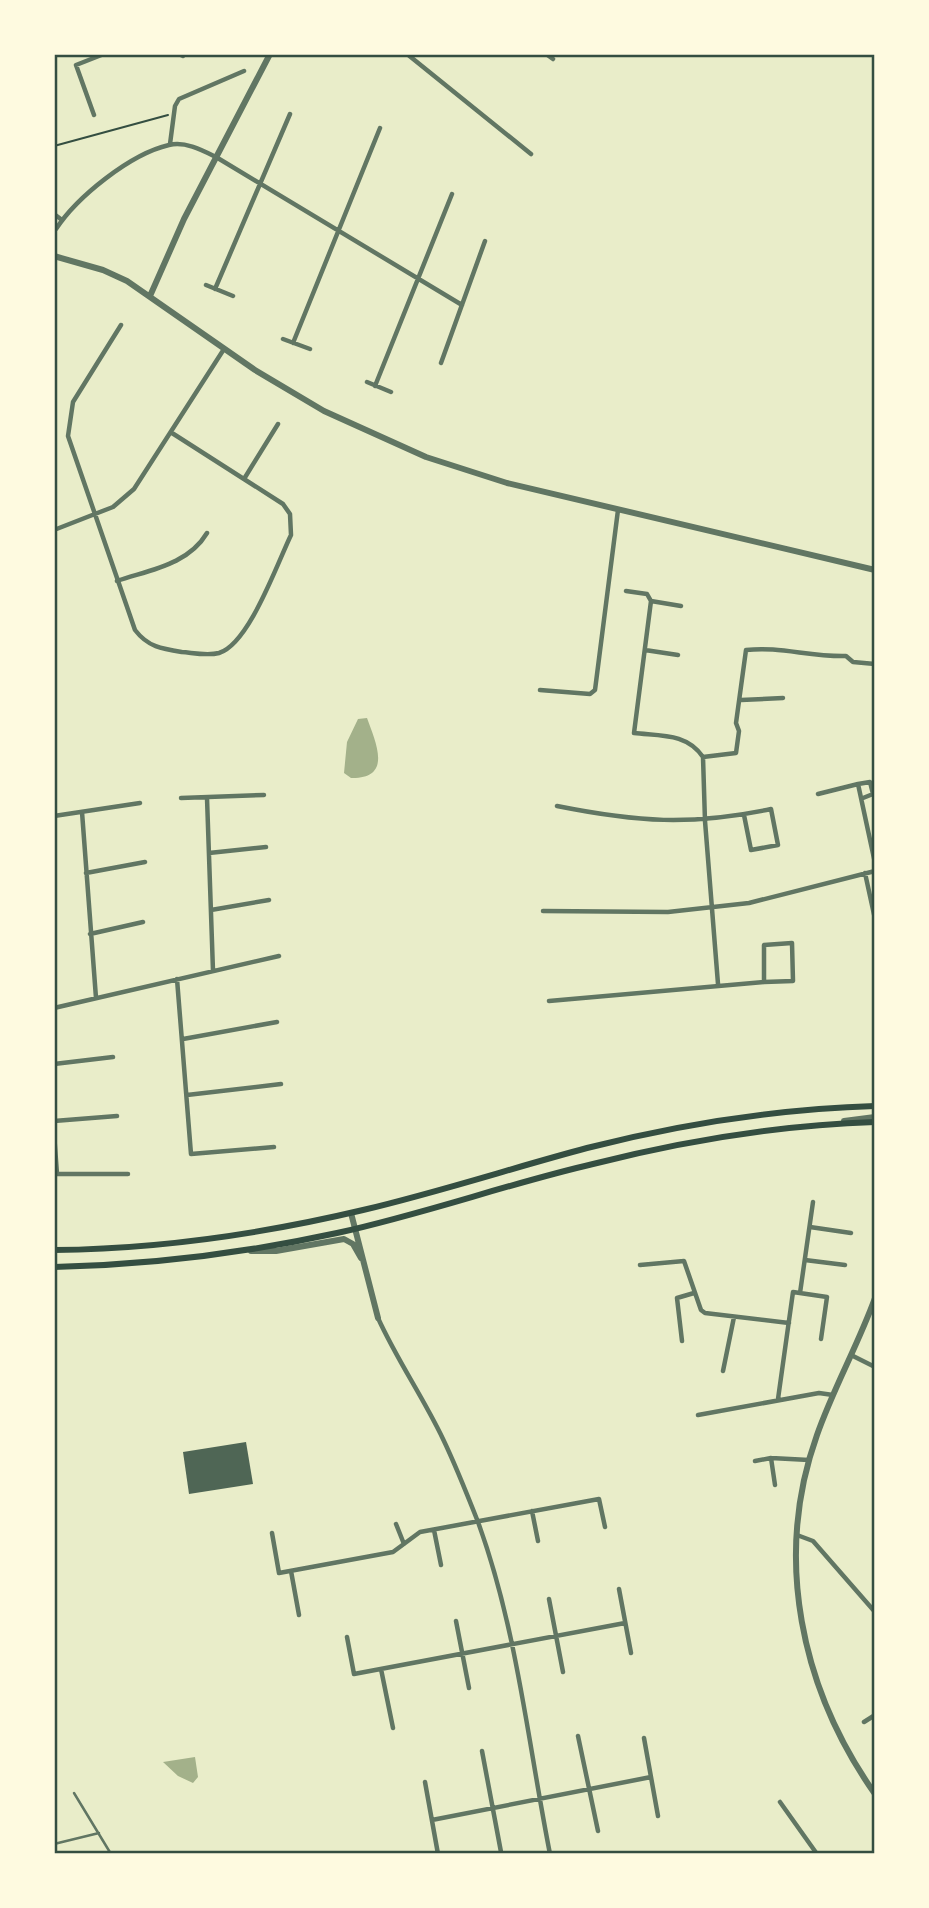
<svg xmlns="http://www.w3.org/2000/svg" width="929" height="1908" font-family="Poppins,sans-serif">
  <rect width="100%" height="100%" fill="#e9edc9"/>
  <path fill="#a3b18a" d="M367,718C375,741 394,779 351,778L344,773L347,742L358,719Z
    M195,1757L198,1777L193,1783L178,1776L163,1762Z"/>
  <path fill="#4f6655" d="M246,1442L253,1484L189,1494L183,1452Z"/>
  <g fill="none" stroke-linecap="round" stroke-linejoin="round">
    <path stroke="#344e41" stroke-width="2" d="M54,146L168,115"/>
    <path stroke="#617663" stroke-width="2.5" d="M74,1793L111,1854
      M54,1844L99,1833"/>
    <path stroke="#617663" stroke-width="4.5" d="M179,54L183,56
      M407,54L531,154
      M546,54L553,59
      M94,115L76,65L104,54
      M170,144L175,106L179,99L244,71
      M54,214L62,220
      M56,229C77,197 130,154 169,145C185,141 202,150 216,157L462,305
      M206,285L233,296
      M215,289L290,114
      M121,325L73,402L68,436L135,630C148,647 162,649 182,652C194,653 207,656 219,653C249,644 277,564 291,535L290,514L283,504L172,433
      M283,339L310,349
      M293,343L380,128
      M441,363L485,241
      M367,382L391,392
      M375,386L452,194
      M244,479L278,424
      M54,530L113,507L134,489L224,349
      M117,581C149,570 188,565 207,533
      M626,591L647,594L651,601
      M681,606L651,601L634,733C661,736 687,733 703,757
      M645,650L678,655
      M540,690L590,694L595,690L618,510
      M741,700L783,698
      M703,757L736,753L739,731L736,723L746,650C780,646 809,657 846,656L853,662L875,664
      M703,757L705,821L718,984
      M818,794L858,784
      M181,798L264,795
      M207,798L213,971
      M863,798L873,794L870,782L858,784L875,863
      M557,806C637,822 690,826 771,809L778,845L751,850L744,815
      M82,812L96,998
      M54,816L140,803
      M209,853L266,847
      M86,873L145,862
      M865,873L875,919
      M211,910L269,900
      M543,911L668,912L749,903L875,871
      M90,934L143,922
      M875,972V982
      M177,979L191,1154L274,1147
      M549,1001L764,982V945L792,943L793,981L764,982
      M54,1008L279,956
      M183,1039L277,1022
      M54,1064L113,1057
      M187,1095L281,1084
      M54,1121L117,1116
      M54,1133L57,1174H128
      M810,1227L851,1233
      M805,1260L845,1265
      M640,1265L684,1261L701,1310L705,1313L789,1323
      M800,1293L813,1202
      M378,1318C397,1360 423,1397 443,1439C456,1466 467,1494 478,1522C517,1629 528,1743 550,1854
      M682,1341L677,1298L694,1293
      M851,1355L875,1367
      M723,1371L734,1317
      M778,1399L793,1292L827,1297L821,1339
      M698,1415L819,1393L833,1395
      M755,1461L771,1458
      M775,1485L771,1458L809,1460
      M532,1511L538,1541
      M396,1524L404,1544
      M434,1530L441,1565
      M272,1533L279,1573L393,1552L420,1532L599,1499L605,1527
      M797,1535L813,1541L875,1612
      M291,1571L299,1615
      M619,1589L631,1653
      M549,1599L563,1672
      M456,1621L469,1688
      M347,1637L354,1674L625,1623
      M381,1669L393,1728
      M864,1722L875,1715
      M578,1736L598,1831
      M644,1738L658,1816
      M482,1751L501,1852
      M425,1782L438,1854
      M780,1802L817,1854
      M432,1820L651,1777"/>
    <path stroke="#617663" stroke-width="6" d="M54,256L103,270L127,281L255,370L324,411L426,457L507,483L875,570
      M150,296L184,219L270,54
      M844,1121L875,1117
      M351,1213L378,1318
      M251,1251H276L344,1239L353,1244L361,1258
      M875,1298C858,1345 833,1389 817,1435C773,1558 801,1689 875,1794"/>
    <path stroke="#344e41" stroke-width="6" d="M54,1250C158,1249 262,1234 363,1210C439,1192 512,1168 587,1148C681,1124 778,1109 875,1106
      M54,1267C149,1265 245,1253 337,1233C424,1214 507,1184 593,1164C684,1141 780,1125 875,1122"/>
  </g>
  <rect width="929" height="1908" fill="none" stroke="#fefae0" stroke-width="112"/>
  <rect x="56" y="56" width="817" height="1796" fill="none" stroke="#344e41" stroke-width="2.5"/>
</svg>
